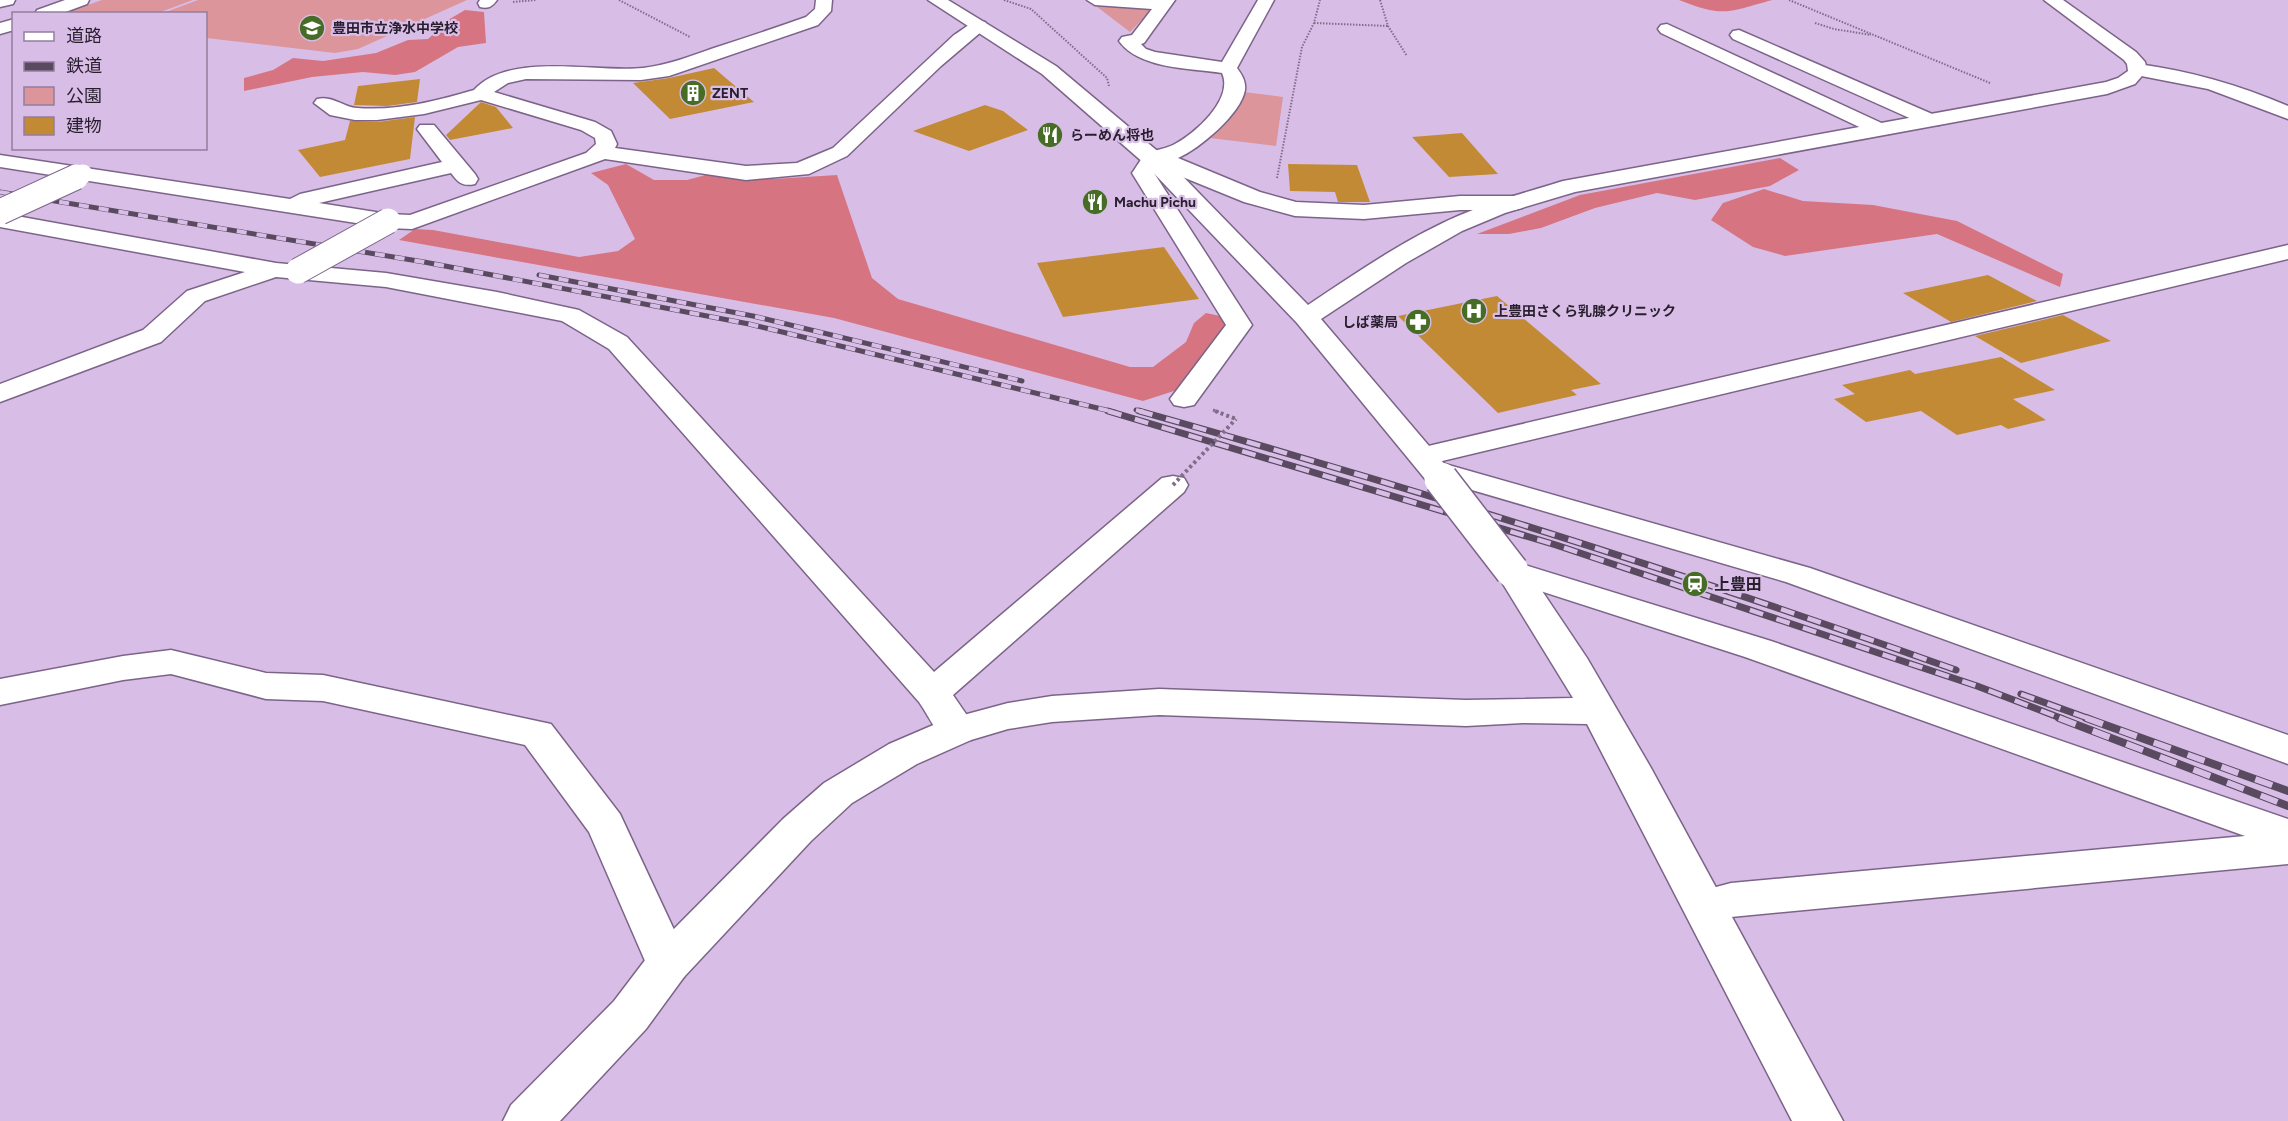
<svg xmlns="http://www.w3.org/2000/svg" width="2288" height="1121" font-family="Figtree,'Noto Sans JP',sans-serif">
  <rect width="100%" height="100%" fill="#d8bee7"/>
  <path fill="#dc959b" d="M102,0H193L158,13H65Z
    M198,0H467L358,49L335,53L206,38V14L163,13Z
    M1092,3L1154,7L1130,32Z
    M1244,92L1283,97L1276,146L1210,138Z"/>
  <path fill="#d67581" d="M1679,0H1772C1728,12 1725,18 1679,0Z
    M465,10L484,12L486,43L458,47L415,72L395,75L363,72L312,77L244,91V78L273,70L293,58L323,61L376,53L408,40L428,39L448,20Z
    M1780,158L1799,170L1770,186L1695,200L1657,193L1595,208L1541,228L1509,234H1477L1580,195Z
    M626,164L654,180H687L713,173L773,179L837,175L872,278L898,299L1130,367H1153L1186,342L1194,323L1206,313L1225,317L1224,330L1177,390L1143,401L834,318L399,240L415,229L433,230L579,257L618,251L635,239L608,185L591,173Z
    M1764,189L1803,201L1873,205L1957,221L2063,274L2060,287L1937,234L1785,256L1753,247L1711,220L1723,203Z"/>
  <path fill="#c38a36" d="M714,68L754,102L670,119L633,83L669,78Z
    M420,79L417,102L387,106L354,105L358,86Z
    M481,102L496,107L513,128L450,140L446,135Z
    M985,105L1003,111L1028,130L969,151L913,131Z
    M415,117L410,159L320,177L298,150L345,140L350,121L377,122Z
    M1462,133L1498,174L1449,177L1412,137Z
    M1288,164L1357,165L1370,202H1338L1335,192L1290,191Z
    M1164,247L1199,299L1063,317L1037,263Z
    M1988,275L2037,301L1951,322L1903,293Z
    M1497,296L1601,384L1571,390L1577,395L1498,413L1398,316Z
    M2063,315L2111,341L2021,363L1975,336Z
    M2001,357L2055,390L2013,399L2046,420L2008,429L2001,425L1957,435L1921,411L1866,422L1834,399L1855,394L1842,385L1910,370L1915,374Z"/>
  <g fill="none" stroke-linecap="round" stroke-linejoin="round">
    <g stroke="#7c6489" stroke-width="3">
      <path id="minor" d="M0,0H15L13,4L0,7Z
        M65,0H89L87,4L60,14H35L37,10Z
        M480,0H497C492,7 488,9 480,7L478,3Z
        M816,0H832L831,11L818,25L669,76L641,80L526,79L508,83L494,92L595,122L611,131L617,144L615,148L746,166L797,163L833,148L954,35C964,29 973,19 985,22L988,26L941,66L847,156L809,174L746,180L605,159L412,229L388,228L0,167V155L290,199L300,194L442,162L417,129L420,125H434L475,174L478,179L475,184C462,187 458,182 451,173L319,203L388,214L410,215L586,153L596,144L595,138L581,130L481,100L424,114L377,120H355L330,115L314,103L317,99C332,95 343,107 357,108C397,111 437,101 474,90C509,51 596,73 643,68C668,65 691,56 714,48C745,38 775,28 806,17L815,9Z
        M1087,0H1175L1144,43L1141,44L1146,49L1155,52L1222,62L1258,0H1274L1237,68C1242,75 1246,81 1245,90C1241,114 1199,149 1178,158L1260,192L1296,202L1364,205L1460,196H1514L1522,198L1525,203L1522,208L1514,210H1460L1364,219L1295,216L1244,202L1158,167L1154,173L1252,325L1194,405L1184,407L1174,405L1170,399L1226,325L1132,173C1136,168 1141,158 1146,154C1154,150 1165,149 1173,145C1195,134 1234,99 1222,73C1189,68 1139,69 1119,41L1122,37L1132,35L1152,9L1095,5Z
        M14,19V30L0,34V23Z
        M1667,24L1888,126L1891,130L1888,134H1874L1661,33L1658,29L1661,25Z
        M1739,30L1939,117L1942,121L1939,125H1925L1733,39L1730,35L1733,31Z
        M2138,64C2190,71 2239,85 2288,106V119L2208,89L2131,74L2129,70L2131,66Z
        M0,213L276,263L386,273L497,292L579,310L627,337L934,672L1162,478L1173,476L1184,478L1188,485L1184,492L953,695L977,730L971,740C940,749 935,725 919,702L609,349L562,321L386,287L276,277L205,301L161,342L0,402V384L143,330L187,291L245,272L0,227Z
        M2288,245V259L1438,462L1810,568L2288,735V764L1786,582L1424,476L1420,470L1423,465L1413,462L1409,456L1413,450L1424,447Z
        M1512,561L1771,641L2288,819V864L1731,917L1705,923L1690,918L1683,906L1690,894L1731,883L2245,836L1745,657L1500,578L1495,571L1500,564Z
        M171,650L266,673L323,675L551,724L620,814L690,964L684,977L668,983L652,977L589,832L525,745L323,701L266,699L171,674L123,680L0,705V679L123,656Z"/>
    </g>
    <g stroke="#7c6489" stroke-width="3">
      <path id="tertiary" d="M928,0H948L1056,66L1161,154L1308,305C1356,273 1405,239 1458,216C1492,201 1528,192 1563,181L2106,82L2118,78L2128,71L2127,64L2124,60L2044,0H2063L2136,52L2145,62L2147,70L2135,84L2107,94L1575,192L1505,213L1462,231L1406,263L1321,319L1452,473L1456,479L1452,485L1441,488L1430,485L1297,323L1145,164L1042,74Z
        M1512,561L1524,564L1587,658L1651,768L1843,1121H1792L1587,724L1523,723L1466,726L1159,715L1052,722L1008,729L971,740L917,764L852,803L811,841L684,977L646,1029L560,1121H503L511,1105L614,1001L652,951L783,819L824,783L889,744L945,720L1008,703L1052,696L1159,689L1466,700L1573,698L1495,571L1500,564Z"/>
    </g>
    <path stroke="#7f6d89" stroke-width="2" stroke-dasharray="1.5 1.5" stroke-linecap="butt" d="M619,0L690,37
      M1004,0L1031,9L1107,78L1109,86
      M1380,0L1388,26L1407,56
      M1789,0L1990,83
      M513,2L536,0
      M1314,23L1388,26
      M1815,23L1834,29L1871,35
      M1277,178L1302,47L1314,23L1320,0"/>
    <path stroke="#7f6d89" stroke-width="3" stroke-dasharray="2 2" stroke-linecap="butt" d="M1213,410L1219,412"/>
    <path stroke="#7f6d89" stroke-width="4" stroke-dasharray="3 3" stroke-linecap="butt" d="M1215,411L1236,419"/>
    <use href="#minor" fill="#fff" fill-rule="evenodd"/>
    <use href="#tertiary" fill="#fff" fill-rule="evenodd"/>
    <g stroke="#594a60" stroke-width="5">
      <path id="rail-far2" d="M0,192L424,262L749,324L1114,412
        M539,275L753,316L1022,381
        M1136,410L1144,412"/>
    </g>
    <g stroke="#594a60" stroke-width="7">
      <path id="rail-far1" d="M1108,411L1556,545L1977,686L2063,719
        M1139,411C1414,488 1687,574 1956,670
        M2021,694L2090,719"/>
    </g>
    <g stroke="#594a60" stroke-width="8">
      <path id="rail" d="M2059,718L2288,806
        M2086,718L2288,791"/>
    </g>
    <use href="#rail-far2" stroke="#d8bee7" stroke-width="4" stroke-dasharray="10" stroke-linecap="butt"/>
    <use href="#rail-far1" stroke="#d8bee7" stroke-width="4.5" stroke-dasharray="14" stroke-linecap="butt"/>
    <use href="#rail" stroke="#d8bee7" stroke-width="6" stroke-dasharray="18" stroke-linecap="butt"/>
    <g stroke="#7c6489" stroke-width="20" stroke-linecap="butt">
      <path id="minor-bridge-far1" d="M73,179L83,174"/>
    </g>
    <g stroke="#7c6489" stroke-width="27" stroke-linecap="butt">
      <path id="minor-bridge" d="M0,212L76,177
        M298,271L388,221"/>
    </g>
    <g stroke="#7c6489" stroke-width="36" stroke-linecap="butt">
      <path id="tertiary-bridge" d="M1441,479L1512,571"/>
    </g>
    <path stroke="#7f6d89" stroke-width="4" stroke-dasharray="3 3" stroke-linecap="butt" d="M1173,485L1236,419"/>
    <use href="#minor-bridge-far1" stroke="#fff" stroke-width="19"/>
    <use href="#minor-bridge" stroke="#fff" stroke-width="25"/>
    <use href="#tertiary-bridge" stroke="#fff" stroke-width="33"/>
  </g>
  <defs>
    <g id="school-disc" transform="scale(1.35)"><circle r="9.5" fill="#466c26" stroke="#d8bee7"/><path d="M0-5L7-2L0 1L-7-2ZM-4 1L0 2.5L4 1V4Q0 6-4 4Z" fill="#fff"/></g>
    <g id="building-disc" transform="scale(1.35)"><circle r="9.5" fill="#466c26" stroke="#d8bee7"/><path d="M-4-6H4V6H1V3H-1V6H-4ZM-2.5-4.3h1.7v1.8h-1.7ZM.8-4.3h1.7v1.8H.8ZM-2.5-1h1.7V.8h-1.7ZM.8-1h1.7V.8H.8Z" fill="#fff"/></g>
    <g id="restaurant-disc" transform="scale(1.35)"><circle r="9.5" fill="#466c26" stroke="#d8bee7"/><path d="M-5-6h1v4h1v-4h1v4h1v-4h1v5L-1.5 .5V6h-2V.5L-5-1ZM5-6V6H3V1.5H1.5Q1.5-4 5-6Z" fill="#fff"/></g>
    <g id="hospital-disc" transform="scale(1.35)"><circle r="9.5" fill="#466c26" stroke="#d8bee7"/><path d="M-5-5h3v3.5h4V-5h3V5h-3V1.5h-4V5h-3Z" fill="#fff"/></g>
    <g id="pharmacy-disc" transform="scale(1.35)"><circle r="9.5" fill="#466c26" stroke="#d8bee7"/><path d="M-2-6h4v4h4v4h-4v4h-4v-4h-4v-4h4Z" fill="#fff"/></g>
    <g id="station-disc" transform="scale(1.35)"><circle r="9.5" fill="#466c26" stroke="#d8bee7"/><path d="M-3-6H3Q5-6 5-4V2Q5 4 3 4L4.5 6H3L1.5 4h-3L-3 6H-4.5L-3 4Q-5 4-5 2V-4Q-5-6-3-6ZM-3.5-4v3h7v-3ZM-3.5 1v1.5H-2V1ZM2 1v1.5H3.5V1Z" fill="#fff"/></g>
  </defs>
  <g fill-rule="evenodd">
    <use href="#school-disc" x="312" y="28"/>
    <use href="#building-disc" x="693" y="93"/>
    <use href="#restaurant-disc" x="1050" y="135"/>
    <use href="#restaurant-disc" x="1095" y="202"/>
    <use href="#hospital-disc" x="1474" y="311"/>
    <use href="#pharmacy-disc" x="1418" y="322"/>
    <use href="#station-disc" x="1695" y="584"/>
  </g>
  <g text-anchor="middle" stroke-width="4.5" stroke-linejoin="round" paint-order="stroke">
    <g font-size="14" font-weight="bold" fill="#281e2d" stroke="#d8bee7" text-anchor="start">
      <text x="332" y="33">豊田市立浄水中学校</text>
      <text x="712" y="98">ZENT</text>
      <text x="1070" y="140">らーめん将也</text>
      <text x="1114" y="207">Machu Pichu</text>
      <text x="1494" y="316">上豊田さくら乳腺クリニック</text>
      <text x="1398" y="327" text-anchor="end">しば薬局</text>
    </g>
    <g font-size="16" font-weight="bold" fill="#281e2d" stroke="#d8bee7" text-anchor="start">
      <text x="1714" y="590">上豊田</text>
    </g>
  </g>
  <rect x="12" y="12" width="195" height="138" fill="#d8bee7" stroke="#927e9d" stroke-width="1.5"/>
  <rect x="24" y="32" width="30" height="9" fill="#ffffff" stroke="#927e9d" stroke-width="1.5"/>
  <text x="66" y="42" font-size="18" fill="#281e2d">道路</text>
  <rect x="24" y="62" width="30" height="9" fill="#594a60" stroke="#927e9d" stroke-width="1.5"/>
  <text x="66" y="72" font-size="18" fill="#281e2d">鉄道</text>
  <rect x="24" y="87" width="30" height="18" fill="#dc959b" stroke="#927e9d" stroke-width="1.5"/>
  <text x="66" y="102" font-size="18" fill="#281e2d">公園</text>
  <rect x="24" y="117" width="30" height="18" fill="#c38a36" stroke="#927e9d" stroke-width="1.5"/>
  <text x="66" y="132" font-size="18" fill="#281e2d">建物</text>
</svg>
